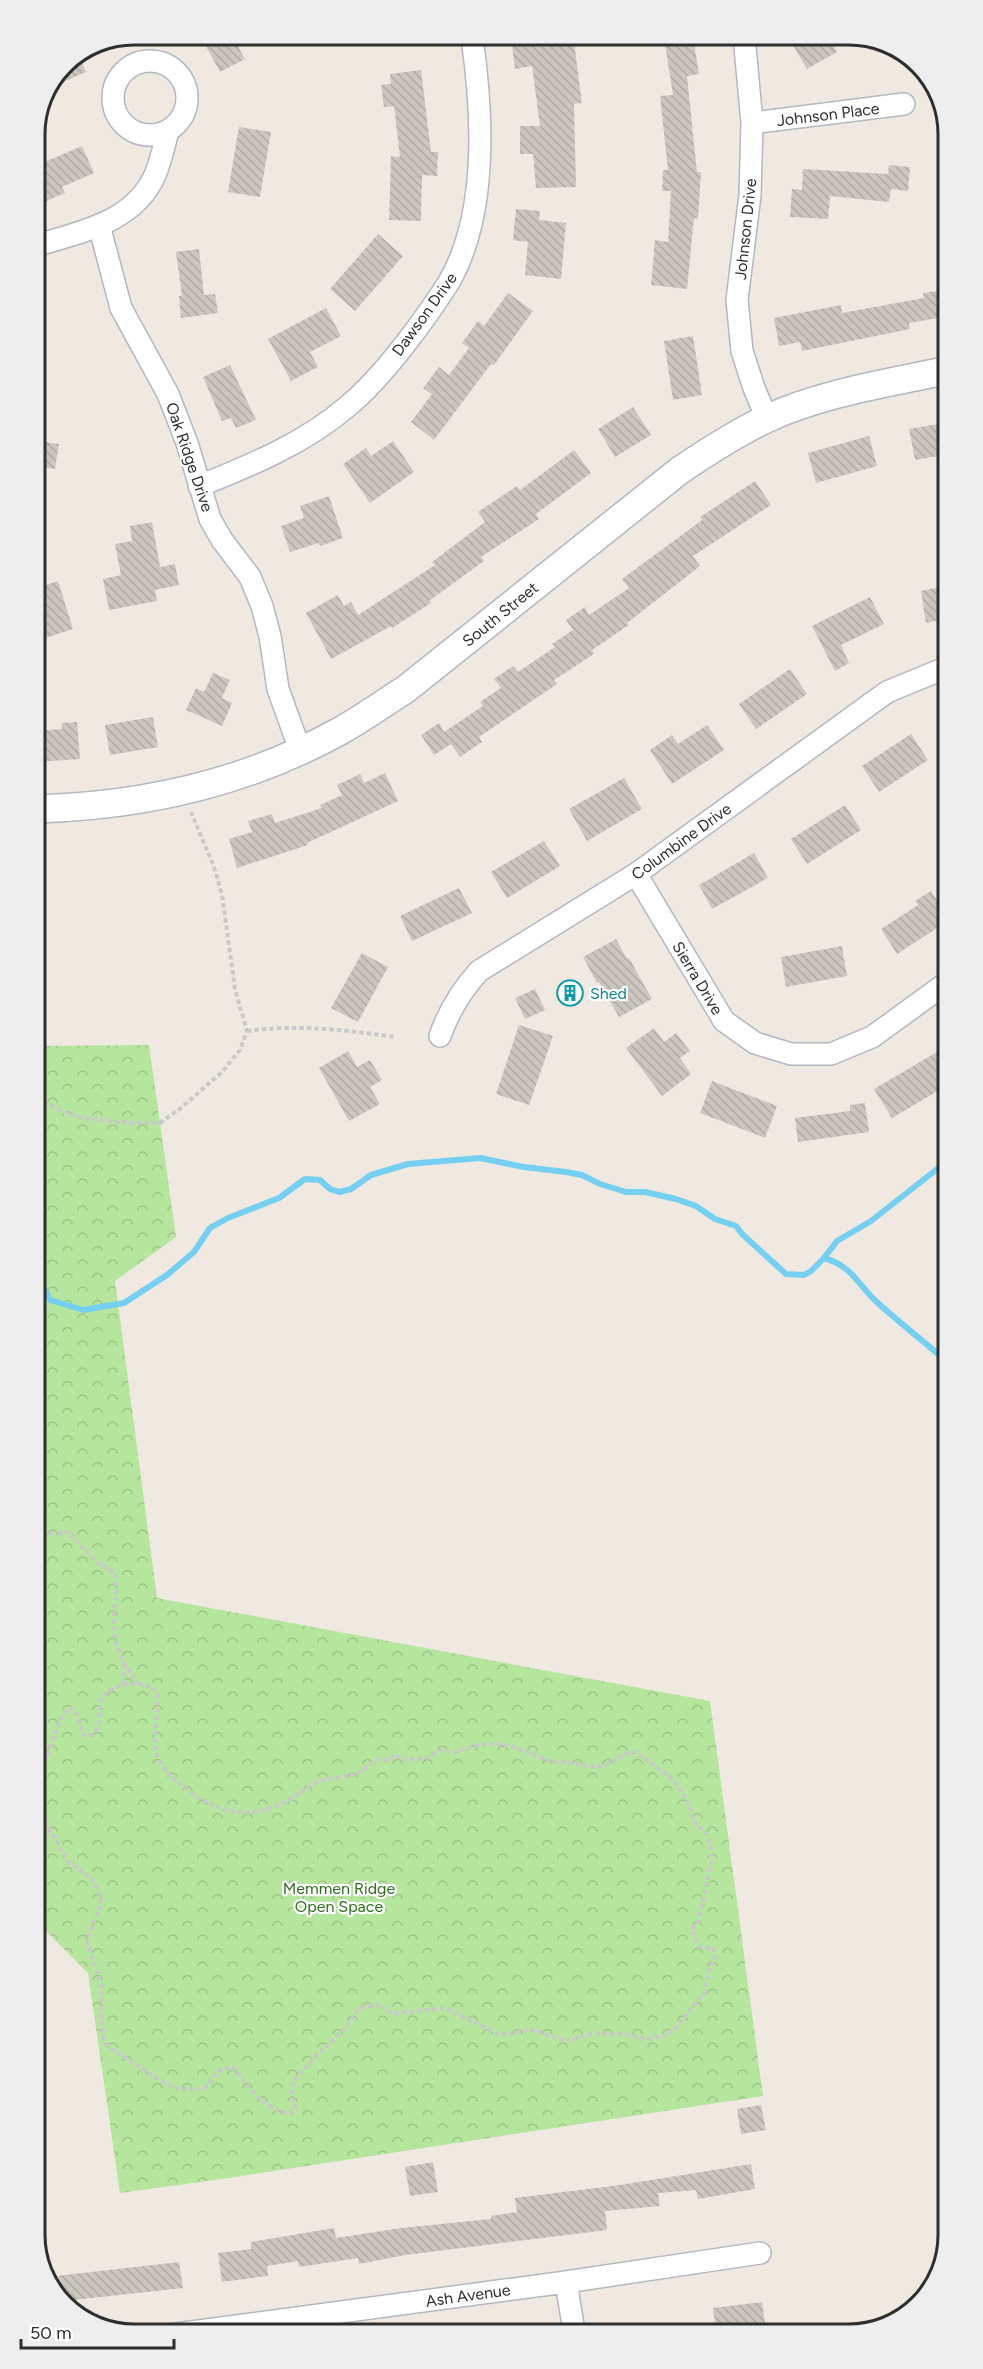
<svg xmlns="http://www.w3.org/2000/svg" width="983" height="2369" font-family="Figtree,sans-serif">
  <defs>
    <pattern id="park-crowns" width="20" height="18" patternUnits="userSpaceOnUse" patternTransform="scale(1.5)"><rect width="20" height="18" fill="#b6e59e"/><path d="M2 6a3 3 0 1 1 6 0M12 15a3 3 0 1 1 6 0" fill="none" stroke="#9dc588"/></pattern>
    <pattern id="building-back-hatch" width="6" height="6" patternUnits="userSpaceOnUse" patternTransform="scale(1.5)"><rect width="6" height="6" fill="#cbc7bf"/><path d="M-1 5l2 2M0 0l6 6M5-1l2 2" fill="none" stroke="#afaba4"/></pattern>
  </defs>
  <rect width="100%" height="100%" fill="#efe9e1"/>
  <path fill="url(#park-crowns)" d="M149,1045L176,1237L115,1281L157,1598L710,1701L763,2096L222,2179L120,2193L88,1973L39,1924L37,1046Z"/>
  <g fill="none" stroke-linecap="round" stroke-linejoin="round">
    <path stroke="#75cff0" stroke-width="6" d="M824,1258L837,1241L871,1221L946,1162
      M37,1274L50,1300L83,1310L124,1303L167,1275L194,1252L210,1228L228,1218L279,1198L305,1179L320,1180L330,1189L339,1192L351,1189L371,1175L408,1164L480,1158L524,1167L566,1172L582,1175L600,1184L626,1192H645L676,1199L696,1206L715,1219L736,1226L742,1234L786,1274L804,1275L811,1271L824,1258C853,1266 858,1286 879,1304C901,1324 925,1342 946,1361"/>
  </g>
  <path fill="url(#building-back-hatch)" d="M787,35H827L837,52L807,69Z
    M693,36L699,74L687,76L697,172H701L698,219L694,218L687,289L651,285L655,240L668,242L671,191H662L663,170H668L660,96L673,95L664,37Z
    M511,38H540L541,47L574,42L582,103L574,104L576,187L536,188L533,154H520V126H540L532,66L515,69Z
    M203,41H235L245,59L220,72Z
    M78,54L86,72L54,86L64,63Z
    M421,70L431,152H438L437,176L422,175L421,221L389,220L391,156L400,157L394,106L384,107L381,85L391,84L390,74Z
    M239,127L271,132L260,197L228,192Z
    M82,146L94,173L62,187L65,193L39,204L35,195V166Z
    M889,165L910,167L908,191L891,189L889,202L830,196L828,219L790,217L792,189L802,190L803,169L888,174Z
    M516,209L540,211L539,220L566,223L561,279L525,275L528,242L513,240Z
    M378,234L403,256L355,311L330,289Z
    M199,249L204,295L215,294L218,313L181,318L179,296H182L176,252Z
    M944,290V317L909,323L910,329L802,351L800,342L779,346L774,318L841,305L842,313L924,298L923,293Z
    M508,293L533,311L494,365L491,364L434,440L411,422L432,394L423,388L439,367L449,375L469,348L462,343L478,321L484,326Z
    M326,308L341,336L310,352L318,367L291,381L268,339Z
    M693,336L702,395L673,400L664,341Z
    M230,365L256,420L236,428L231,418L222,421L203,377Z
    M633,407L651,435L615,457L598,429Z
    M944,423V455L915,460L909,429Z
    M869,436L877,466L816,483L808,453Z
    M38,441L59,444L55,469L35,466Z
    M393,441L414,472L370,503L343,464L366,448L371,456Z
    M574,450L591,473L536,514L539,519L481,557L484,561L429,601L431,603L392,628L391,626L331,659L306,613L338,595L344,606L351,602L358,615L435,565L432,562L485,522L478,512L517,486L520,490Z
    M755,481L771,505L693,556L700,566L627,623L629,625L592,650L594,654L554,680L557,684L479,737L482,742L460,757L451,744L434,755L421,735L439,723L444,732L483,706L480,702L501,688L494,679L513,666L518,672L555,647L552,644L573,630L566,620L585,607L589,615L629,588L622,579L702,520L700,517Z
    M329,496L343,538L320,546L319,543L290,552L281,526L304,518L300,506Z
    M152,522L160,567L175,564L179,585L155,590L157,601L109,610L103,579L121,575L115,544L132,541L130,526Z
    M58,581L73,629L39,640L36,631V588Z
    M944,586L945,619L926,623L921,591Z
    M870,597L884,624L841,645L849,663L835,671L812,626Z
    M790,669L807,694L756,729L739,704Z
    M213,673L230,680L222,698L232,703L222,726L186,710L196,688L204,692Z
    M153,717L158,747L110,755L105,725Z
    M77,722L80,759L36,762V731L62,729V723Z
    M707,725L724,750L672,784L650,750L672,735L678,744Z
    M911,734L928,760L879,792L862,766Z
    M385,773L398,801L307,843L308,845L237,868L229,839L252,832L248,821L272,814L275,823L322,808L320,805L342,795L337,785L360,774L364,783Z
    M624,778L642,809L587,841L569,809Z
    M845,805L861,830L807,864L791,839Z
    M544,841L560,866L507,898L491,872Z
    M754,853L768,878L712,909L699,885Z
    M459,888L472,913L412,941L400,916Z
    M931,891L945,913V923L897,954L881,929L918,905L915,901Z
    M616,939L627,959L629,958L652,999L619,1017L599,982L597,983L583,957Z
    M842,946L847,976L786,987L781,957Z
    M362,953L388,967L358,1022L331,1008Z
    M535,989L545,1010L525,1019L515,998Z
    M519,1025L553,1036L529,1105L496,1094Z
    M654,1028L664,1042L676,1033L690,1051L680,1058L691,1074L662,1096L626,1048Z
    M348,1051L357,1067L370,1060L382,1080L370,1087L380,1104L349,1121L319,1068Z
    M937,1052L946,1066V1086L892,1118L874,1089Z
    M712,1081L777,1106L765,1138L700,1113Z
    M865,1103L869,1132L798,1142L795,1118L850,1111V1105Z
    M761,2105L766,2130L741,2134L737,2109Z
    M433,2162L438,2192L410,2196L405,2167Z
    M751,2164L755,2189L698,2199L696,2190L658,2193L660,2206L605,2211L607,2230L405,2255L359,2264L358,2258L299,2267L298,2261L267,2266L268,2276L222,2282L218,2253L251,2249V2242L334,2228L336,2238L401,2228L491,2219V2216L517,2212L515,2198L620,2185Z
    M179,2262L183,2288L147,2292L64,2301L47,2277Z
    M762,2302L766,2330H716L713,2308Z"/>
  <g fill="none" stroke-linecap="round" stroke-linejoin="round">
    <g stroke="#b4b7c1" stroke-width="24">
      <path id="minor" d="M744,36L752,123L750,195L737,300L742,351L754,388L767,419
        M113 98a37 37 0 1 1 74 0a37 37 0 1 1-74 0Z
        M752,123L904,104
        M99,225L121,308L168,394L187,443L210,519L222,540L250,577L262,606L270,636L278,689L300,750
        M35,246C79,232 134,223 155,175C161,161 164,146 168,131
        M199,486C252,465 305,443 348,406C383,377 424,321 449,282C488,214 483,114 472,38
        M636,874L724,1021L755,1043L791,1054H831L872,1037L945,984
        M440,1036C449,1010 461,991 479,971L636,874L887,692L945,668
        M566,2282L574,2331
        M176,2334L566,2282L760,2253"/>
    </g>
    <g stroke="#b4b7c1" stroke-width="30">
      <path id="tertiary" d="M36,809C143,806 246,783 340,731C363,718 384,703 406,689L679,471C707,452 735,434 766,419C822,393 884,384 944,371"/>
    </g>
    <path stroke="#c9c9c9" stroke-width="4" stroke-dasharray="4.5 3" stroke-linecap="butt" d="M247,1031C295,1024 347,1030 395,1037
      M37,1098L63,1112L84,1118L131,1123H160L181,1108L222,1072L240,1050L247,1031L235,989L222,895L214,867L191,812
      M38,1543L48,1534L68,1532L97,1562L115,1573C118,1586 115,1599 114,1612C111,1640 121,1661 137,1683
      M123,1684L125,1664
      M39,1776L63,1713L68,1709H73C80,1717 79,1727 85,1736C106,1735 95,1710 102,1698C111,1682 145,1679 157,1692C162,1714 148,1737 159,1760C165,1774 179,1783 191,1792C219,1814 252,1819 285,1802C297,1796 308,1786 320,1781C330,1777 342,1778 352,1775C362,1772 370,1764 379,1759L389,1760L395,1755L406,1760L424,1759L441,1750L455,1752L477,1745L498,1744L517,1748L552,1762H567L590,1767L603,1766L628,1753L636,1752L670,1777L679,1787L690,1807L694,1822L706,1833L711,1847V1864L700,1914L698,1922L692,1929L699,1947L713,1948L715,1960L710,1966L704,1993L673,2031L665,2035L648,2039L624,2034L595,2033L566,2041L530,2029L509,2034H499L449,2010L441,2008L393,2014L379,2005L368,2006L359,2009L342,2032L316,2056L294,2081L292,2091L295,2109L294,2112C272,2118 245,2084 234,2068C216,2066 215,2078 204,2089H179L161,2081L109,2047L104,2041L101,2015L102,1987L88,1945L89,1934L101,1905V1896L91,1878L67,1861L39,1810
      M39,1833H49"/>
    <use href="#minor" stroke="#fff" stroke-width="21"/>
    <use href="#tertiary" stroke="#fff" stroke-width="27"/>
  </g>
  <defs>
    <g id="building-ring" transform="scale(1.35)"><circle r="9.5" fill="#fff" stroke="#0f9aa8" stroke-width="1.5"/><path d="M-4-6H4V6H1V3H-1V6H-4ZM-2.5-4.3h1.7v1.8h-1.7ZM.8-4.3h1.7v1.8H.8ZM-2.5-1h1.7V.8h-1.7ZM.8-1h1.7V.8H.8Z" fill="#0f9aa8"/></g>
  </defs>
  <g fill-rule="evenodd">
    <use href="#building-ring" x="570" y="993"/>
  </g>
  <g text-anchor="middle" stroke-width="4.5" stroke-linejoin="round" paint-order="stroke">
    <g font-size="16" fill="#2e2e2e" stroke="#fff">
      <text transform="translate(828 114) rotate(-7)" y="6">Johnson Place</text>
      <text transform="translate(745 229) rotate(-84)" y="6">Johnson Drive</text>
      <text transform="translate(424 314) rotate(-54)" y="6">Dawson Drive</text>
      <text transform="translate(190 457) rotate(71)" y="6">Oak Ridge Drive</text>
      <text transform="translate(500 614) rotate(-39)" y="6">South Street</text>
      <text transform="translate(681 841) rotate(-36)" y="6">Columbine Drive</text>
      <text transform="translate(698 978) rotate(59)" y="6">Sierra Drive</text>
      <text transform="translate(468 2295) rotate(-8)" y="6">Ash Avenue</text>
    </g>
    <g font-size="16" fill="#0d838f" stroke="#fff" text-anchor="start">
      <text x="590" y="999">Shed</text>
    </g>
    <g font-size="16" fill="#2c6e1b" stroke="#fff">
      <text x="339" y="1894">Memmen Ridge<tspan x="339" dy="18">Open Space</tspan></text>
    </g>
  </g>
  <path d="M0 0H983V2369H0ZM134 45H849A89 89 0 0 1 938 134V2235A89 89 0 0 1 849 2324H134A89 89 0 0 1 45 2235V134A89 89 0 0 1 134 45Z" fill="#eee" fill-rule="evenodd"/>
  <path fill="none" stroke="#2e2e2e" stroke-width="3" d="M134 45H849A89 89 0 0 1 938 134V2235A89 89 0 0 1 849 2324H134A89 89 0 0 1 45 2235V134A89 89 0 0 1 134 45Z"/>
  <path d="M21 2339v9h153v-9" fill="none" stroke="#2e2e2e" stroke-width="3"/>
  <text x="30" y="2339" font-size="18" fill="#2e2e2e" stroke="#ffffff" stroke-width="4.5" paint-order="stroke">50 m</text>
</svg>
